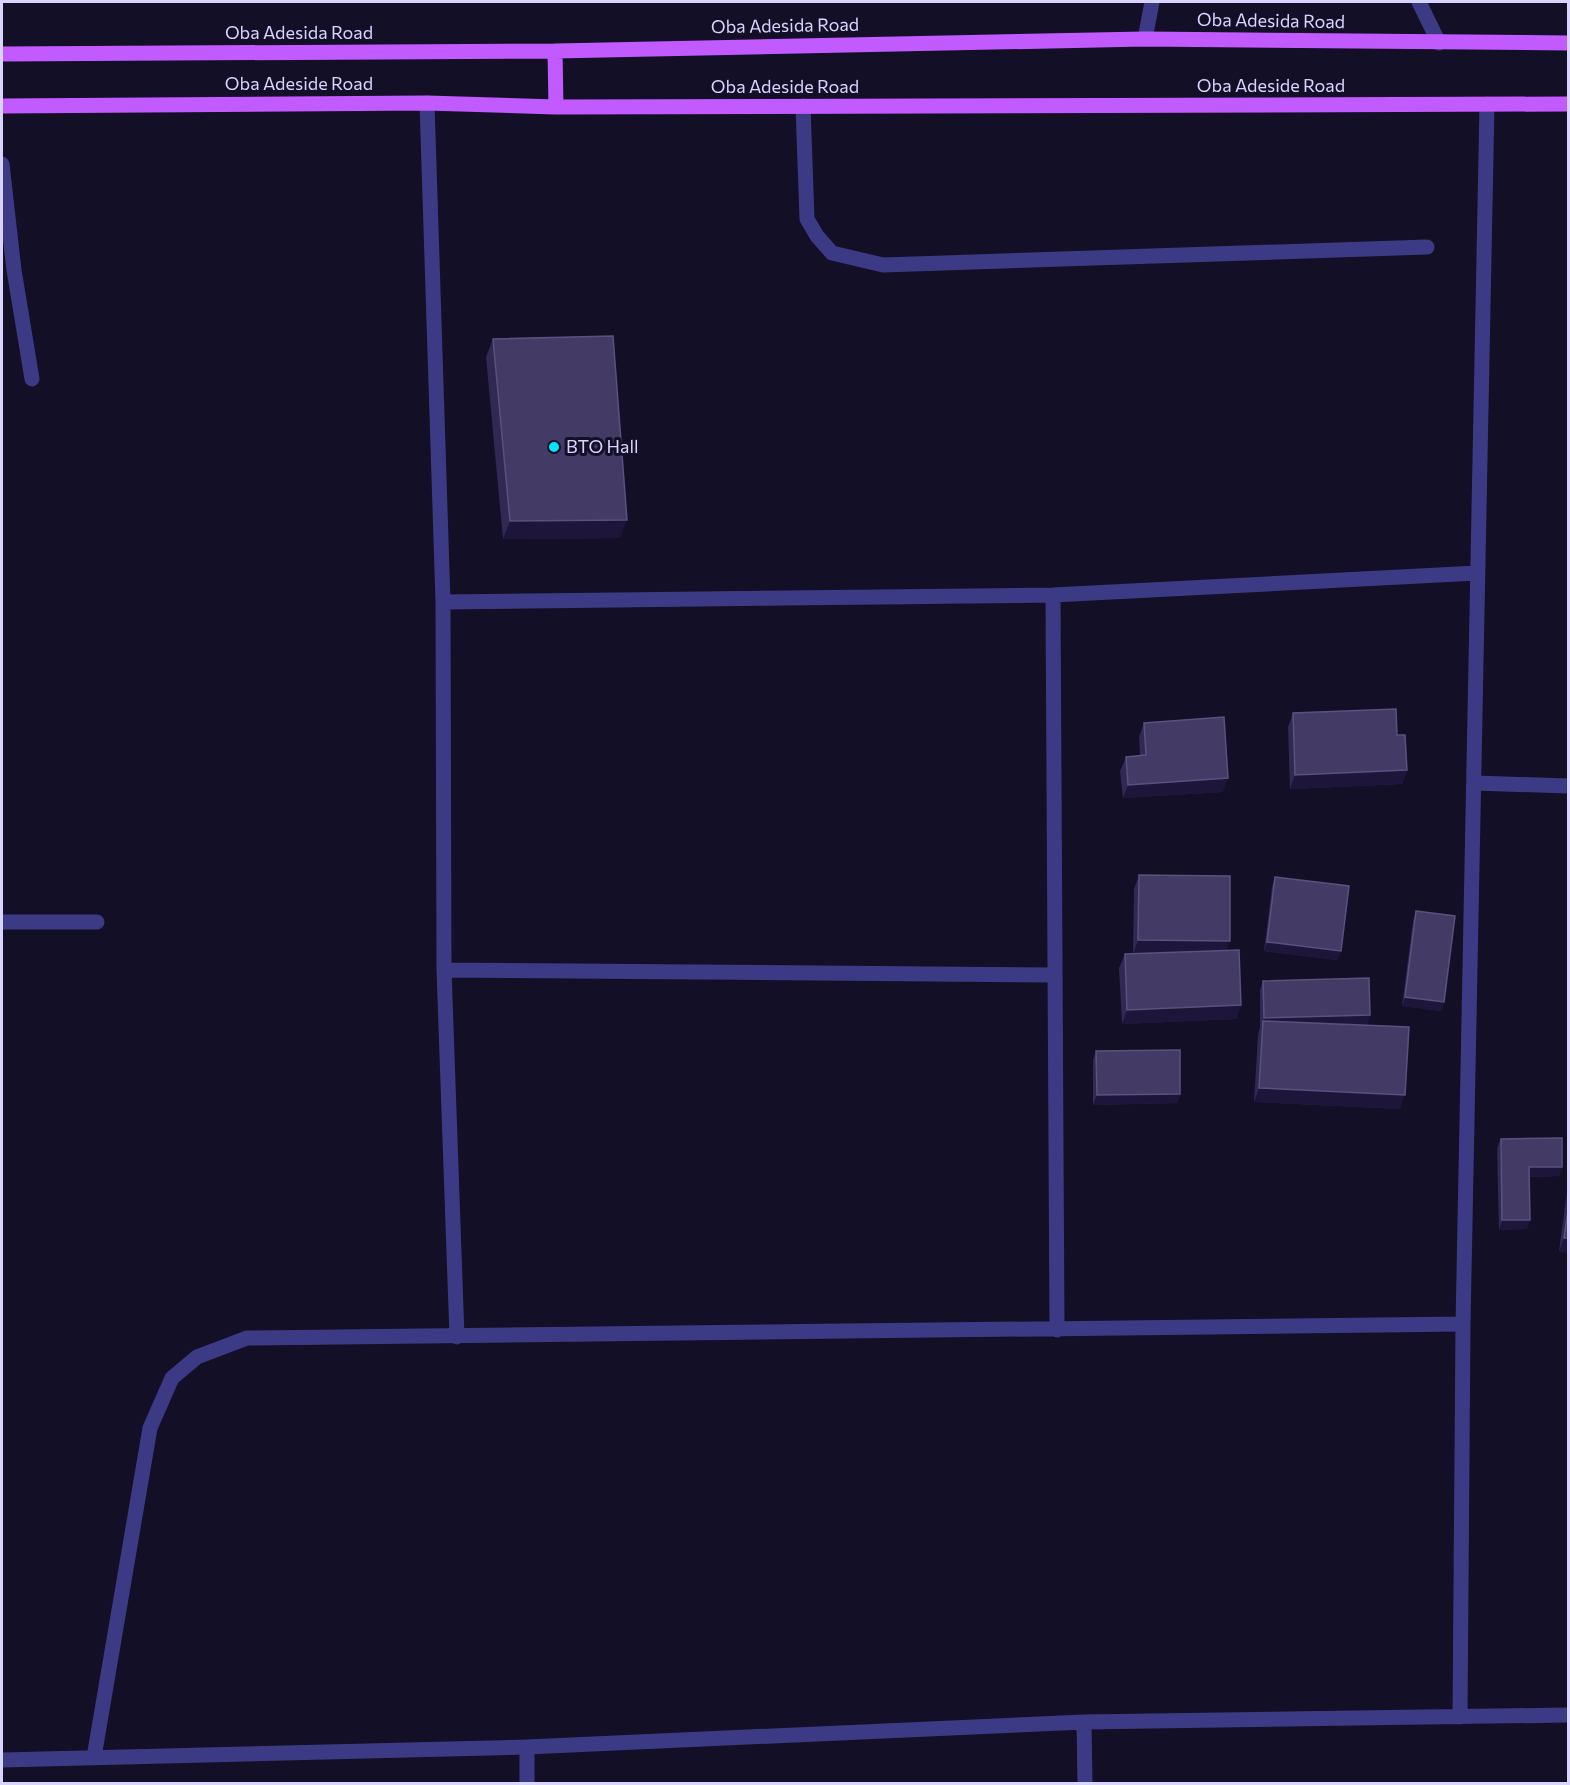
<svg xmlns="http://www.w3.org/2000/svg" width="1570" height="1785" font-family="Commissioner,sans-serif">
  <rect width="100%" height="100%" fill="#130f26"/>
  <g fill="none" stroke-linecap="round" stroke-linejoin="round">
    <path stroke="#3d3a85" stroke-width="15" d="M1419,2L1439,43
      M1145,39L1152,2
      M803,106L807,219L817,236L832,253L883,265L1427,247
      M2,164L14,270L32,379"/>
    <path stroke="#3d3a85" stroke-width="15" d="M427,103L443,602L444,970L457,1337
      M1053,595L1057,1330
      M443,602L1053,595L1477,573
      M1475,783L1568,786
      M2,922H97
      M444,970L1054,975
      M1460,1717L1463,1324L1487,104
      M1084,1722L1085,1784
      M527,1747V1784
      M94,1757L150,1428L172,1378L197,1357L247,1338L1463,1324
      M2,1760L527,1747L1084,1722L1568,1715"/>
    <path stroke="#c25bff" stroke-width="15" d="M555,51L556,107
      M2,54L555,51L1145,39L1568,43
      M2,106L427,103L556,107L1568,104"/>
  </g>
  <path fill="#312854" d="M493,339L620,538L503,539L486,357Z
    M1293,713L1407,770L1402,784L1290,789L1288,727Z
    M1144,723L1223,792L1123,798L1120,771L1126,757L1140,756L1139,737Z
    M1139,875L1226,950L1241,1005L1236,1019L1122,1024L1119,968L1125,954H1133L1134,889Z
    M1275,877L1341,951L1337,960L1264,951L1272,887Z
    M1416,911L1444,1002L1441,1011L1402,1006L1413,921Z
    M1263,981L1370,1015L1367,1024L1356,1025L1400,1109L1254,1102L1258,1035L1260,1027V990Z
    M1096,1051L1180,1094L1177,1103L1093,1105V1060Z
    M1501,1139L1562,1167L1559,1176L1530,1177L1527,1229L1499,1230L1497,1148Z
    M1569,1177V1253L1559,1251Z"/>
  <path fill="#1d163a" d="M627,520L620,538L503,539L510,521Z
    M1407,770L1402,784L1290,789L1295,775Z
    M1228,778L1223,792L1123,798L1128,785Z
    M1138,940L1230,941L1225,955L1133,954Z
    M1267,942L1341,951L1337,960L1264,951Z
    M1405,997L1444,1002L1441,1011L1402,1006Z
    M1241,1005L1236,1019L1122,1024L1127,1010Z
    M1370,1015L1367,1024L1262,1028L1264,1018Z
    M1259,1088L1405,1095L1400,1109L1254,1102Z
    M1180,1094L1177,1103L1093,1105L1097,1095Z
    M1529,1167H1562L1559,1176L1526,1177Z
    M1502,1220H1530L1527,1229L1499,1230Z
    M1564,1238H1569V1253L1559,1251Z"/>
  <path fill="#433a66" stroke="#5a527e" stroke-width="1.5" d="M613,336L627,520L510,521L493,339Z
    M1396,709L1397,735H1405L1407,770L1295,775L1293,713Z
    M1224,717L1228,778L1128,785L1126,757L1146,755L1144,723Z
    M1139,875L1230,876V941L1138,940Z
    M1275,877L1349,886L1341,951L1267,942Z
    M1416,911L1455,916L1444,1002L1405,997Z
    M1239,950L1241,1005L1127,1010L1125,954Z
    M1369,978L1370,1015L1264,1018L1263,981Z
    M1263,1021L1409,1027L1405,1095L1259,1088Z
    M1180,1050V1094L1097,1095L1096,1051Z
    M1562,1138V1167H1529L1530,1220H1502L1501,1139Z
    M1569,1204V1238H1564Z"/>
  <circle fill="#00e5ff" stroke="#130f26" stroke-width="2" cx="554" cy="447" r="6"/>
  <g text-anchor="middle" stroke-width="6" stroke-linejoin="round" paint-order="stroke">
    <g font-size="18" fill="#d9d4ff" stroke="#130f26">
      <text transform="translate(1271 21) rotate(1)" y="6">Oba Adesida Road</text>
      <text transform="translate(785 26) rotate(-1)" y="6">Oba Adesida Road</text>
      <text x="299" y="39">Oba Adesida Road</text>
      <text x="299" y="90">Oba Adeside Road</text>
      <text x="1271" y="92">Oba Adeside Road</text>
      <text x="785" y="93">Oba Adeside Road</text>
    </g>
    <g font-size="18" fill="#d9d4ff" stroke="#130f26" text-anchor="start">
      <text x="566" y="453">BTO Hall</text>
    </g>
  </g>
  <rect width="1570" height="1785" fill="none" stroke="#d9d4ff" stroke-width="6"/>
</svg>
